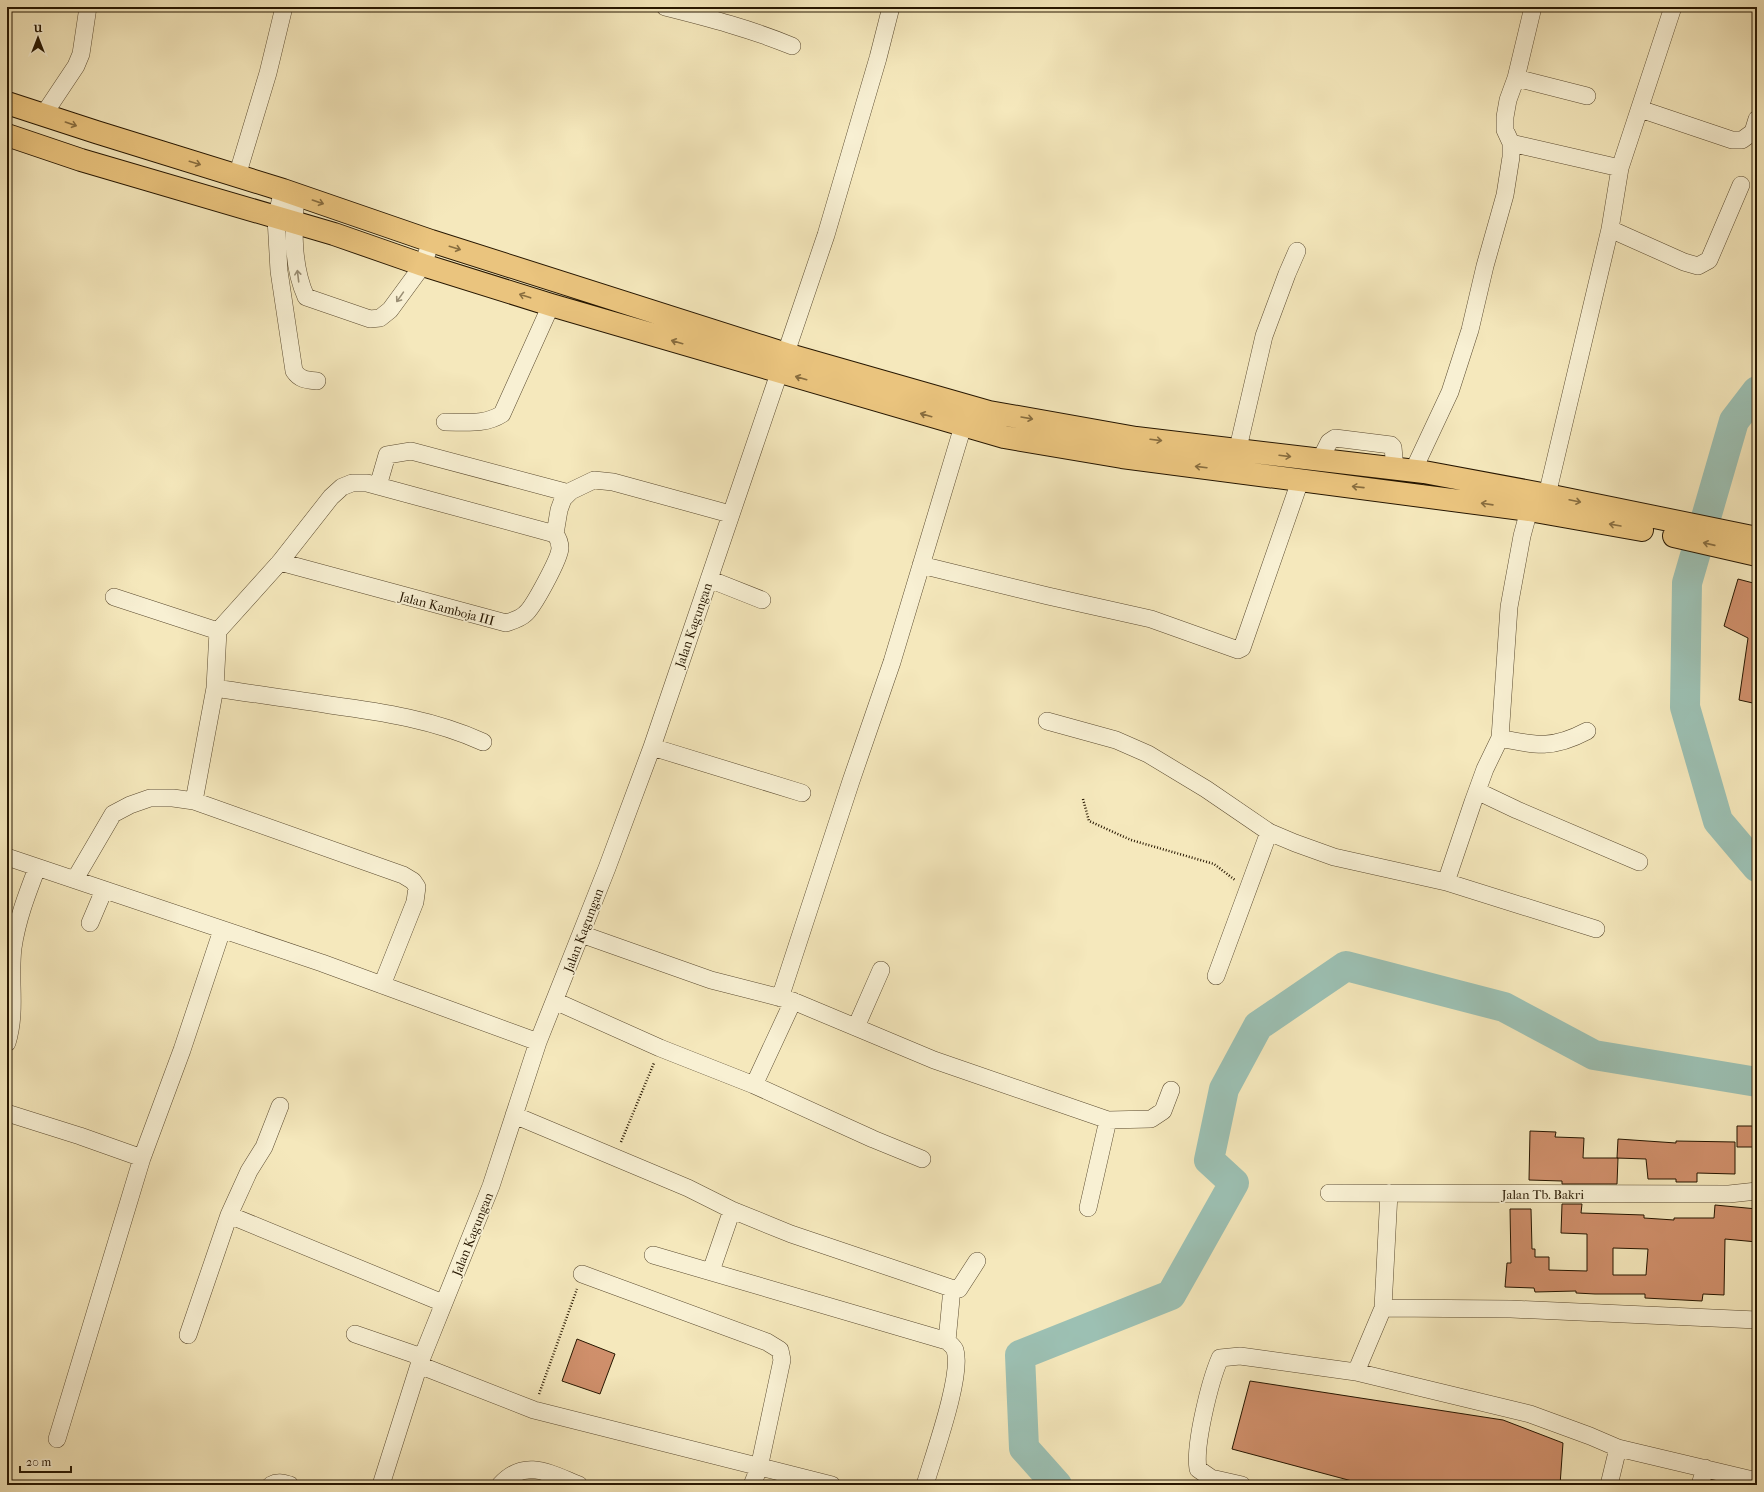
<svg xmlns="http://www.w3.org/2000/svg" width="1764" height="1492" font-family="'IM FELL French Canon',serif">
  <rect width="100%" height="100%" fill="#f5e8bc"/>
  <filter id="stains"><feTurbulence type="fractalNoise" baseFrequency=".005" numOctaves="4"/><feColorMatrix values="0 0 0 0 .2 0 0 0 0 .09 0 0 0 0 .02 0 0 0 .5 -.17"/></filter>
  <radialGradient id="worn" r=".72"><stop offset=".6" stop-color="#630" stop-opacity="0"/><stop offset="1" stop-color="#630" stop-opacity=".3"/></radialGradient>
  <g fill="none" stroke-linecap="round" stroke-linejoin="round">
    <path stroke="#9cc0b3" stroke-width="30" d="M1757,391L1734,421L1687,583L1685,707L1718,821L1757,867
      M1057,1485L1024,1448L1020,1355L1171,1295L1234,1183L1209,1160L1224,1089L1258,1026L1346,966L1504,1007L1594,1055L1757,1082"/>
  </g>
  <path fill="#d0906c" stroke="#261600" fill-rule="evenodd" d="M1738,579L1757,584V704L1739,700L1748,638L1724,626Z
    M1737,1126H1757L1756,1147H1737Z
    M1530,1131L1556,1132L1555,1137L1584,1138L1583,1158H1618L1617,1184H1562V1181L1529,1180Z
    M1618,1139L1676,1143V1141L1735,1142V1174L1697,1173V1182H1676V1179H1648L1646,1159L1617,1158Z
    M1562,1204H1582L1581,1213L1644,1215V1218L1674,1220V1218H1714L1715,1205L1757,1209V1242L1725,1239L1724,1295L1703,1294L1702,1301L1645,1298V1294H1595L1576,1293V1291L1535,1292L1534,1288L1505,1287L1507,1263H1511L1510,1209H1531L1532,1249H1535V1257H1549V1270L1587,1271V1234L1561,1233ZM1613,1248L1648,1249L1646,1275H1613Z
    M577,1339L615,1354L600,1394L562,1381Z
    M1250,1381L1503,1420L1563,1443L1560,1485H1367L1232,1449Z"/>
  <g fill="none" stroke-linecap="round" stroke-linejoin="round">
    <g stroke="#5a4a2f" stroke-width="18">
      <path id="minor" d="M665,7C709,18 751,29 792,46
        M1516,78L1587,96
        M1640,109L1732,140H1742L1753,132L1757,119
        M44,114L76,66L81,54L88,7
        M1511,143L1620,168
        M237,176L268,73L284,7
        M283,190L276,218L279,271L294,371C300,380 307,380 317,381
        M296,195C293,228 292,266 306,297L370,319L380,318L390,310L423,265L431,241
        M1610,229L1684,262L1698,266L1709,260L1741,185
        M445,422C466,422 485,425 502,414L551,305
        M1320,460L1329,442L1335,438L1391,445L1393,447L1395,469
        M1235,461L1264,336L1287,274L1297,251
        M1413,471L1450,392L1470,330L1485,266L1505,195L1511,157V143L1505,130V117L1508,100L1516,78L1533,7
        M378,486L387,455L411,451L569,493
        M1547,495L1610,229L1620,168L1673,7
        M555,534L559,510L563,499L571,491L594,480L613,482L730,514
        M280,562L506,623C512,621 520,619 525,614C533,608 560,558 560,548C560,544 558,538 555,534
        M921,565L1048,596L1151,619L1238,650L1242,648L1300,481
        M709,579L762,600
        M114,597L218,631
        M215,688C254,694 292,699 330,705C382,712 435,720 483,742
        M1047,721L1116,740L1148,754L1206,789L1269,832L1295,843L1334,857L1446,882L1596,929
        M1500,738C1536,746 1553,749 1587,731
        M652,747L802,793
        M1477,791L1517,810L1639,862
        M194,801L215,688L218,631L280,562L331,497L342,487L352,483H367L555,534
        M7,857L322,963L538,1042
        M75,879L113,814L130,805L150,798H173L194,801L403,875L413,881L417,887L415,902L382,985
        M1446,882L1473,802L1485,769L1500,738L1509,607L1522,536L1529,510
        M90,923L104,890
        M581,934L711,980L793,1001L934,1060L1108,1120L1151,1119L1163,1111L1171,1090
        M1216,976L1269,832
        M780,998L851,781L892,662L963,426
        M555,1001L660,1048L754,1085L873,1139L922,1159
        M856,1027L881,970
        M7,1043C17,1010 9,981 13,948C17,920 27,894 37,868
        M754,1085L793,1001
        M7,1113L80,1136L142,1158
        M514,1115L688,1188L732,1210L791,1234L951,1288L959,1289L977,1261
        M1329,1193L1729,1194L1757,1191
        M1088,1208L1108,1120
        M229,1215L443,1303
        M653,1255L947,1341C950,1344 954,1347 955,1350C963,1375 933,1457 925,1485
        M711,1271L732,1210
        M582,1274L767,1342L780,1350L782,1360L759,1468L752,1485
        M1383,1308L1511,1309L1757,1320
        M355,1334L422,1357
        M188,1335L229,1215L249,1171L264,1147L280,1106
        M947,1341L951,1299V1288
        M419,1365L534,1410L832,1485
        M1356,1372L1383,1308L1389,1193
        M57,1439L142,1158L182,1050L222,930
        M1618,1448L1757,1481
        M271,1485C278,1481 283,1483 290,1485
        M381,1485L419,1365L491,1186L538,1042L607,868L652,747L826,235L878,58L891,7
        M500,1485C525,1457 551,1474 579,1485
        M1242,1485L1211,1478L1198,1469C1194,1445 1210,1381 1220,1358L1240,1356L1356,1372L1530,1414L1590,1436L1618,1448L1609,1485
        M1700,1485L1705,1468"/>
    </g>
    <g stroke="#261600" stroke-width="24">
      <path id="major" d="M7,103L96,132L283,190L431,241L786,354L989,412L1136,438L1424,472L1547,495L1757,538
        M7,135L81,160L334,234L423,265L551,305L1004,437L1122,457L1529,510L1642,530
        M1674,536L1757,555"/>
    </g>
    <path stroke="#261600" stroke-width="2.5" stroke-dasharray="1 2" stroke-linecap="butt" d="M1083,799L1089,821L1131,840L1214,864L1235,880
      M621,1142L654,1063
      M539,1394L577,1289"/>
    <use href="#minor" stroke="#f8f0d3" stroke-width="17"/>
    <use href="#major" stroke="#eac47e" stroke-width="22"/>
  </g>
  <defs><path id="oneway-shaft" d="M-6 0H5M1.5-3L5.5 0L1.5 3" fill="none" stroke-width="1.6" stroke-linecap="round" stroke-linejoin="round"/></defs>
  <g stroke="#886d3f">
    <use href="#oneway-shaft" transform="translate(71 124) rotate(19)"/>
    <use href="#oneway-shaft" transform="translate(195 163) rotate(17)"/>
    <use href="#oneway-shaft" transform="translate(318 202) rotate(19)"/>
    <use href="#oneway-shaft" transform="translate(455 248) rotate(17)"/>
    <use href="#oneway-shaft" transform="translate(525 296) rotate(-162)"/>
    <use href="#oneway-shaft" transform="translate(677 342) rotate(-164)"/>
    <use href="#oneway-shaft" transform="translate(801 378) rotate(-164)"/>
    <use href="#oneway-shaft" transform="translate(926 415) rotate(-164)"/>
    <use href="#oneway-shaft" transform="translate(1027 418) rotate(10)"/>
    <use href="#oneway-shaft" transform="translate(1156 440) rotate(7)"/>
    <use href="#oneway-shaft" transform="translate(1285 456) rotate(7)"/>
    <use href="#oneway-shaft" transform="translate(1201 467) rotate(-173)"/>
    <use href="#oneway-shaft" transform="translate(1358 487) rotate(-174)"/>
    <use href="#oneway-shaft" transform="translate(1575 501) rotate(12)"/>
    <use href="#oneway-shaft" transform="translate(1487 504) rotate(-172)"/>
    <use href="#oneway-shaft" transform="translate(1615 525) rotate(-170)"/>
    <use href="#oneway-shaft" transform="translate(1709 544) rotate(-167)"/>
  </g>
  <g stroke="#9a8e74">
    <use href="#oneway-shaft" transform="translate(298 276) rotate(-97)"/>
    <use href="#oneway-shaft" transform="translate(400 297) rotate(125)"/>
  </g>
  <g text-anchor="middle" stroke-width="3.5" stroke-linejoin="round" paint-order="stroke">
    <g font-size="13" fill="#261600" stroke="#f8f0d3">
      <text transform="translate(447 608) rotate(15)" y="5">Jalan Kamboja III</text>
      <text transform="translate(693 625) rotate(-71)" y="5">Jalan Kagungan</text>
      <text transform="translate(583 930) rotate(-69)" y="5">Jalan Kagungan</text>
      <text x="1543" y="1199">Jalan Tb. Bakri</text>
      <text transform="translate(472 1234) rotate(-68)" y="5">Jalan Kagungan</text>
    </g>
  </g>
  <rect width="1764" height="1492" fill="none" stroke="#f5e8bc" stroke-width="24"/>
  <rect x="8" y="8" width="1748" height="1476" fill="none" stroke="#261600" stroke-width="2"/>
  <rect x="12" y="12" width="1740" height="1468" fill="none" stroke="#261600"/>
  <g transform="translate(38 38)" stroke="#f8f0d3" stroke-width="3" paint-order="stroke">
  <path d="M0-3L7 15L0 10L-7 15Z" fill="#261600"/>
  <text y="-6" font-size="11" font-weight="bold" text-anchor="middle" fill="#261600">U</text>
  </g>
  <path d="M20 1466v6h51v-6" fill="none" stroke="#261600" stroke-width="2"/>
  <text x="26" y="1466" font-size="12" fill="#261600" stroke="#f8f0d3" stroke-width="3" paint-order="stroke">20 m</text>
  <rect width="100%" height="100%" filter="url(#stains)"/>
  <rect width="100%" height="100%" fill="url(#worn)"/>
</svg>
